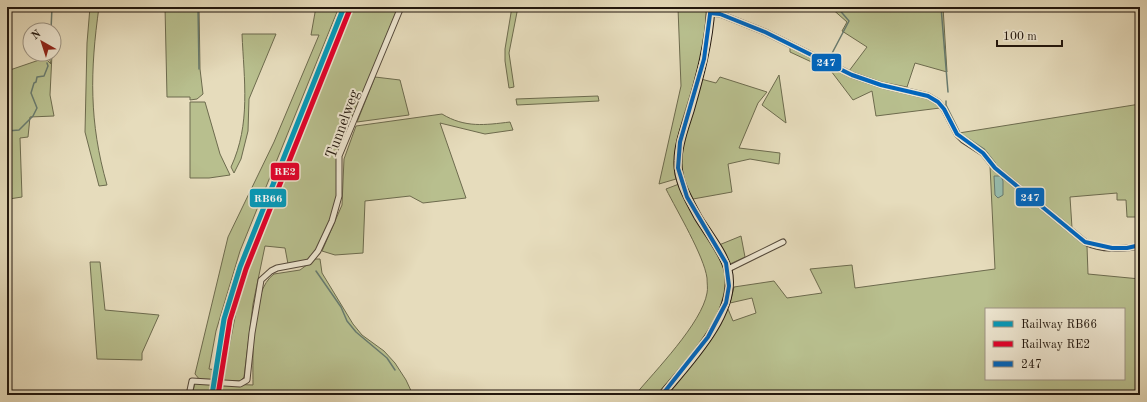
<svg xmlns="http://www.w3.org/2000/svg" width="1147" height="402" font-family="'Old Standard TT',serif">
  <rect width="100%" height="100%" fill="#e6dcbc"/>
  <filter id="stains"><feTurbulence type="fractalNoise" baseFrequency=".005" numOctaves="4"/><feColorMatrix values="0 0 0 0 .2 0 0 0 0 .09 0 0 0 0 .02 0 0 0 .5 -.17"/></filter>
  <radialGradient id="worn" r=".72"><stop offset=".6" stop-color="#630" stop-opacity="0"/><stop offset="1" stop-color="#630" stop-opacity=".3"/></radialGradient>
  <path fill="#b8bf8e" stroke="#6d6b4e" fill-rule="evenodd" d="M90,7H99C90,71 89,122 107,185L99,186L85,132L87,43Z
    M165,7H199L200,69L203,94L197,99L190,100V97H167Z
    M316,7H339L240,251L216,331L209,369L218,370L219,368H225L238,302L250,259L351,7H398L337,160V196L334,209L328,224L315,253L309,259L302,263L288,264L285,248L265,246L253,304L244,377L240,381L200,380L195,374L228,237L274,142L319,35H311Z
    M512,7H518L509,53L514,87L509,88L505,61V49Z
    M698,7H706C706,25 705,42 701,59C694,90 667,150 676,179L659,184L681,86L678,8L698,9Z
    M830,7H943L947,72L915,63L907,87L881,82L849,71L867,47L842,31L847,22Z
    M242,34H276L249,99L248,131L241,159L234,173L231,167C251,124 244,80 242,34Z
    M790,46C819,60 848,79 880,87C898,92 928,92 940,108L876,116L872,91L853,100L831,71L790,52Z
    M48,54H52L50,95L54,116L30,117L28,137L20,138L22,197L9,199L7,205V71L45,58L51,64Z
    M779,75L786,123L762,105Z
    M375,77L400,80L409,115L357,122Z
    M720,77L767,92L758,103L739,148L780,153L779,164L750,159L728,164L732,192L693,199C690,192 684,185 682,177C675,148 693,108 701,79L716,83Z
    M598,96L599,101L517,105L516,99Z
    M190,102H205L220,154L230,175L209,178H190Z
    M1140,104V217H1127L1126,200H1117V193L1070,197L1072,228L996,166L986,151L959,133Z
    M442,114C465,128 485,125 510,122L513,130L485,134L440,123L466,198L423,203L410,196L365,201L363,253L335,255L322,251L342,205L344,159L356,126Z
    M990,166L1087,246L1088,274L1140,279V395H635C655,371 702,323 707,293C708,289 707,283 707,278C704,256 677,211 666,189L679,184L721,259C727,277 726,290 720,307L728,309L733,321L756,313L752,298L730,303L734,287L774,281L787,298L822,293L810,269L852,265L855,288L995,269ZM986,309H1124V379H986Z
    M741,236L745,257L730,264L719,245Z
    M315,259H320L322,273L353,324L362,335L384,351L395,363L406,380L413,395H192L195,383L253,385C253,357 250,291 274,274L300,270Z
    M90,262H100L105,310L159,315L142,353V360L97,359Z"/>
  <path fill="#96bcae" stroke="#687a6e" d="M994,176H1001L1003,181V195L998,198L995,195Z"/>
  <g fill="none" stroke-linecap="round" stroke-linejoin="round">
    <path stroke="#687a6e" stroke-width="1.5" d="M198,7L199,69
      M941,7L948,92
      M51,30L52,7
      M50,54L51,59
      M829,59L849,21L837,7
      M946,101V105L960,133L984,149L995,163
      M7,131L19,130L33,116L37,108L31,93L34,83L36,82L37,77L44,76L48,66L47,63
      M316,271L341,307L347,321L356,332L387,358L395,370"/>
    <g stroke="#53483a" stroke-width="7">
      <path id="street" d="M710,13L720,14L765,32L852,75L881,85L928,96L938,102L944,109L957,134L963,140L983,153L995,168L1085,242C1099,249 1125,251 1140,245
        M728,269L783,242
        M189,395L192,381L240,384L247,380L252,333L261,280L271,271L277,268L309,262L318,251L332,221L339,196V156L401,7"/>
    </g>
    <g stroke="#22170e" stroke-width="9">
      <path id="secondary" d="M662,395C687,365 739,312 728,270C724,253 707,232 698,217C689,200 677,181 678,161C678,144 685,127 690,111C700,76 709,43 711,7"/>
    </g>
    <use href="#street" stroke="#efe8d3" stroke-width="5"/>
    <use href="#secondary" stroke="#efe8d3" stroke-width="7"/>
    <g stroke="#efe8d3" stroke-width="7">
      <path id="bus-1" d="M710,13L720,14L765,32L852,75L881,85L928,96L938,102L944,109L957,134L983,153L995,168L1085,242L1112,248H1127L1140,245
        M662,395L708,337L726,303L729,286L726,263L687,197L678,168L680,142L704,59L711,7"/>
    </g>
    <use href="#bus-1" stroke="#0065bd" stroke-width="4"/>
    <g stroke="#efe8d3" stroke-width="8">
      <path id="rail-1" d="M212,395L224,319L240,267L344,7"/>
    </g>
    <g stroke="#efe8d3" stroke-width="8">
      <path id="rail-2" d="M218,395L230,320L246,269L350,9"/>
    </g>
    <use href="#rail-1" stroke="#039abb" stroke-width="5"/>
    <use href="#rail-2" stroke="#e4002b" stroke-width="5"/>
  </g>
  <g text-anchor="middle" stroke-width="4" stroke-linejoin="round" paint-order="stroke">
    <g font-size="15" fill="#22170e" stroke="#efe8d3">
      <text transform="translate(342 124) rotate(-70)" y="5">Tunnelweg</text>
    </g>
  </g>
  <g stroke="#efe8d3" stroke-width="1.5">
    <rect x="811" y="53" width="31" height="19" rx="4" fill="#0065bd"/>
    <rect x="270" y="162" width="30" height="19" rx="4" fill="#e4002b"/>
    <rect x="1015" y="187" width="30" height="20" rx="4" fill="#0065bd"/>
    <rect x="249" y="188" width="38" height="20" rx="4" fill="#039abb"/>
  </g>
  <g font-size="11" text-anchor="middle" font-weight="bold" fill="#fff">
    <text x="826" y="66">247</text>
    <text x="285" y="175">RE2</text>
    <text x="1030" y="201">247</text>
    <text x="268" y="202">RB66</text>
  </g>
  <rect width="1147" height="402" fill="none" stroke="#e6dcbc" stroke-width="24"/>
  <rect x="8" y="8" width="1131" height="386" fill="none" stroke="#22170e" stroke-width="2"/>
  <rect x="12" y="12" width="1123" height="378" fill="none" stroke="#22170e"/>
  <rect x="985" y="308" width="140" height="72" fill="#efe8d3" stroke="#9d9484"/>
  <rect x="993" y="321" width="20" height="6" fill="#039abb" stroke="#9d9484"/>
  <text x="1021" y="328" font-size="12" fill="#22170e">Railway RB66</text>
  <rect x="993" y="341" width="20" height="6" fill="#e4002b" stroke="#9d9484"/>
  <text x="1021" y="348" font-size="12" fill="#22170e">Railway RE2</text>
  <rect x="993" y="361" width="20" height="6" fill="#0065bd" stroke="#9d9484"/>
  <text x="1021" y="368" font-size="12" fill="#22170e">247</text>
  <g transform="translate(42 42) rotate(321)"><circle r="19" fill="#efe8d3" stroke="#9d9484"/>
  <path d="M0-3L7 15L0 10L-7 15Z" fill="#8f2418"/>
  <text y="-6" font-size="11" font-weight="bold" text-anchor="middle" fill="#22170e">N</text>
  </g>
  <path d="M997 40v6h65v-6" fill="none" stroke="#22170e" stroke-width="2"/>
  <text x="1003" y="40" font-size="12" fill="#22170e" stroke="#efe8d3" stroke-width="3" paint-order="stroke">100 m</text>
  <rect width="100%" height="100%" filter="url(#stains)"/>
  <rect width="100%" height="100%" fill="url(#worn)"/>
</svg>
